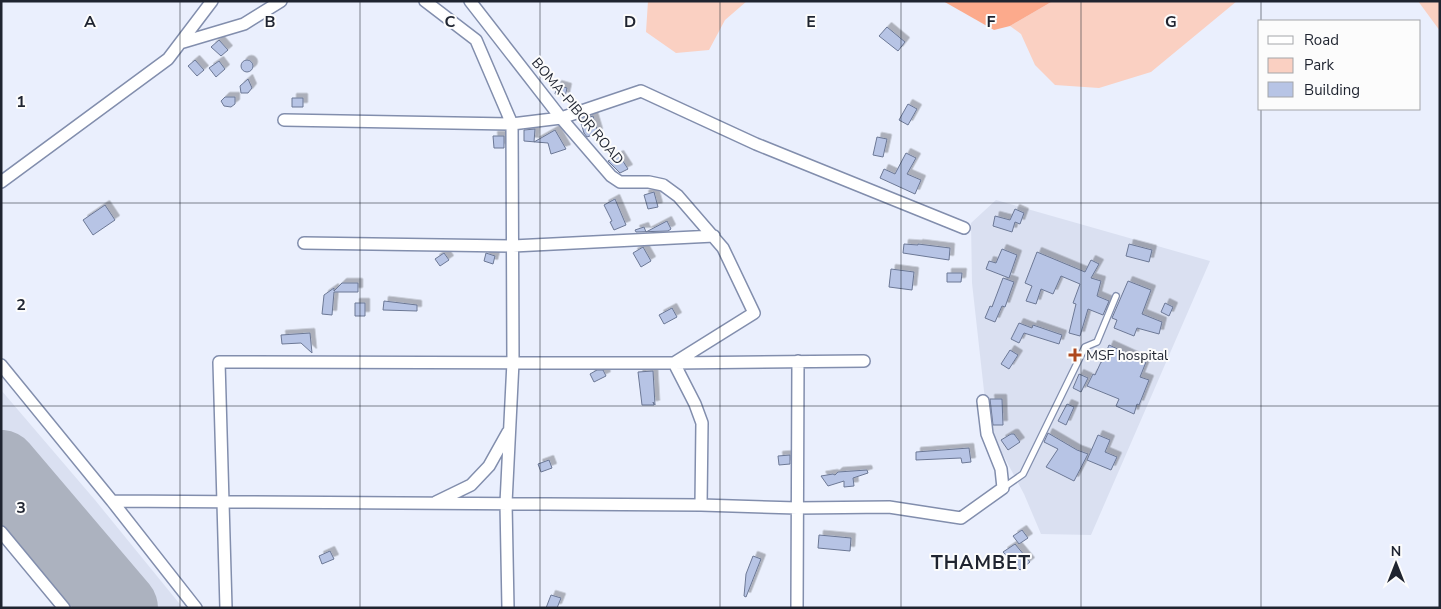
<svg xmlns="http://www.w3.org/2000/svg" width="1441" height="609" font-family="'Nunito Sans',sans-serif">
  <defs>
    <filter id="shadow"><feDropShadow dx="4.5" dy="-4.5" stdDeviation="0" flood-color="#0004"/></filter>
  </defs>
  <rect width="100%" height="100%" fill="#eaeffd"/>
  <path fill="#dae0f1" d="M996,200L1210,261L1091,535L1041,534L1024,494L988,427L972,283L971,223Z
    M1,390L95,500L183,608H74L1,519Z"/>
  <path fill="#fad0c2" d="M648,1H747L725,20L709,50L676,53L646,32Z
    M1053,1H1237L1151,72L1099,88L1055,85L1035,65L1021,34L1010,26Z
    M1418,1H1440V31Z"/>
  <path fill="#fcaa8c" d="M943,1H1053L1010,26L994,30Z"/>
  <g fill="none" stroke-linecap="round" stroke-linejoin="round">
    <path stroke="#acb2bf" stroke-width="74" d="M1,467L121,608"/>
  </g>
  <path fill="#b7c4e5" stroke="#6c7895" filter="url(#shadow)" d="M887,27L905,42L898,51L879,36Z
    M219,40L228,50L221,56L211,47Z
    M241 66a6 6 0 1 1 12 0a6 6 0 1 1-12 0Z
    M195,60L204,70L197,76L188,66Z
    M219,61L225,69L216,77L209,68Z
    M248,79L252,88L248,93H241L240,86Z
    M557,85L567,88L565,97L555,94Z
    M225,97H235V104L231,107L224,106L221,101Z
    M292,98H303V107H292Z
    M908,104L917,109L908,125L899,120Z
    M593,116L598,133L587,137L584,133L580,120Z
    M535,129L534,142L555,130L566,149L551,154L548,143L524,141V130Z
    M493,136H504V148H494Z
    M877,137L887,139L883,157L873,155Z
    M906,153L916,158L907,174L921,180L915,194L880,178L884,169L895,174Z
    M619,155L628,169L620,173L608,161Z
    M654,192L658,207L648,209L644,195Z
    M615,199L626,225L614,230L610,222L612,221L604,205Z
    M105,205L115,220L93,235L83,220Z
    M1015,209L1024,213L1020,224L1015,222L1012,232L993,226L995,216L1010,220Z
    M667,221L671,229L668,231L636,232L635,230L644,227L646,232Z
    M904,244L918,245V244L950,248L949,260L903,253Z
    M1129,244L1152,250L1149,262L1126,256Z
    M643,247L651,261L641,267L633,253Z
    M1002,249L1017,255L1009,278L986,269L989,261L996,263Z
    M1037,252L1085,272L1091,260L1099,264L1091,278L1101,281L1097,296L1109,301L1103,315L1088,309L1080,336L1069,333L1076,304L1073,303L1080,284L1061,276L1053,294L1041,289L1036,304L1026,301L1032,286L1025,283Z
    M444,253L449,260L440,266L435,259Z
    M486,253L495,256L493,264L484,261Z
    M891,269L914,272L912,290L889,287Z
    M947,273H962L961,282H947Z
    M1003,278L1014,282L1005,307L1002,306L995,322L985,318L990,306L992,307Z
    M1128,281L1151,290L1142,314L1162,322L1159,334L1137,328L1134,336L1114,328L1117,320L1112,318Z
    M342,283H358V292H334L332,315L322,314L324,295L334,288V291Z
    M384,301L417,305V311L383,310Z
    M355,303H365V316H355Z
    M1165,303L1173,307L1169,316L1161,312Z
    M672,308L677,317L664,324L659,315Z
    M1019,323L1032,328L1033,325L1062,335L1059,344L1024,333L1019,343L1011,339Z
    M310,333L312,353L301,343L282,344L281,335Z
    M1109,345L1146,362L1140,377L1149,380L1139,405L1137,404L1134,414L1116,406L1119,399L1087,386L1093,374L1095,375L1101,362H1102Z
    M1010,350L1018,355L1009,369L1001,364Z
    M597,370H603L606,376L594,382L590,374Z
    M653,371L655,405L653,402L654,405H642L638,372Z
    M1079,374L1088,378L1081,392L1073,388Z
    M990,399H1002L1003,425H993Z
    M1067,404L1074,407L1066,425L1058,421Z
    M1048,433L1077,450L1088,454L1074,481L1046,467L1058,449L1044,442Z
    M1011,434H1014L1020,442L1008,450L1001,440Z
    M1098,435L1110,440L1105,452L1117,457L1111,470L1087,460Z
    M969,448L971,462L962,463L961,458L916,460V452Z
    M790,455V464L779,465L778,456Z
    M549,460L552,468L541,472L538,464Z
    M867,470L868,473L853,478L854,486L844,487V481L828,486L821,476L833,474L835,475L838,472Z
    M1022,530L1028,538L1019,544L1013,536Z
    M819,535L851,538L850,551L818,548Z
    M1015,544L1030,562L1020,570L1003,552Z
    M330,551L334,559L322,564L319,556Z
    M753,556L761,559L746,597L744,596L746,574Z
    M551,595L561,598L557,608H546Z"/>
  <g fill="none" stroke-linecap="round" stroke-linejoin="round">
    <g stroke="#828ead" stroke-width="8">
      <path id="service" d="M1003,488L1023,474L1085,347L1097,342L1116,296"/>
    </g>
    <g stroke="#828ead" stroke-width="14">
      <path id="minor" d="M425,1L476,40L512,124L513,362L506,503L508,608
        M470,1L561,118L611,176L620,182H649L663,185L678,196L723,248L754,313L674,363L695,404L702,423L701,505
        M180,43L244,24L281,1
        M284,120L512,124L561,118L641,91L756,144L964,228
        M1,182L168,59L212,1
        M304,243L513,246L714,236
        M1,365L112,501L701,505L797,508L889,507L961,518L1003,488L1001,469L987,434L983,401
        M112,501L196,608
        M436,502L471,485L489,466L508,432
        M1,532L64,608
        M226,608L219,362L674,363L864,361
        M797,608L798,361"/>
    </g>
    <use href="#service" stroke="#fff" stroke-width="5.5"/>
    <use href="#minor" stroke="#fff" stroke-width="11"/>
  </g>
  <path fill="none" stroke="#1f2430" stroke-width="1" stroke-opacity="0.55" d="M180,1V608M360,1V608M540,1V608M720,1V608M901,1V608M1081,1V608M1261,1V21M1261,109V608M1,203H1440M1,406H1440"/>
  <path fill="#ad471d" stroke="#fcfcfc" stroke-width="2" d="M1072.5 347.5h5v5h5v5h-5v5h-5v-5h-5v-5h5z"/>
  <g text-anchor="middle" stroke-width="4" stroke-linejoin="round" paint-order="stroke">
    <g font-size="14" fill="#1f2430" stroke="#fcfcfc">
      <text transform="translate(578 111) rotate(50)" y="5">BOMA-PIBOR ROAD</text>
    </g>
    <g font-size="14" fill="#1f2430" stroke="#fcfcfc" text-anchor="start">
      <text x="1086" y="360">MSF hospital</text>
    </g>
    <g font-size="19" font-weight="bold" letter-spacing="1" fill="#1f2430" stroke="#fcfcfc">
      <text x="981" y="569">THAMBET</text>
    </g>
  </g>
  <g font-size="16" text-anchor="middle" font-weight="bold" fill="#1f2430" stroke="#fcfcfc" stroke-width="4" stroke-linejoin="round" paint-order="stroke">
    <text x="90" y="27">A</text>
    <text x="270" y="27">B</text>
    <text x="450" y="27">C</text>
    <text x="630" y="27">D</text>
    <text x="811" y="27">E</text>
    <text x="991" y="27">F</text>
    <text x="1171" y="27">G</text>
    <text x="21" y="107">1</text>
    <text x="21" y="310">2</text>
    <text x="21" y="513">3</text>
  </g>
  <rect width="1441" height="609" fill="none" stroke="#1f2430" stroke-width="5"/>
  <rect x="1258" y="20" width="162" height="90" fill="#fcfcfc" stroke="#a4a6aa"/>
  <rect x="1268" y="36" width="25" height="8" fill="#ffffff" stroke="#a4a6aa"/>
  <text x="1304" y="45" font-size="15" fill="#1f2430">Road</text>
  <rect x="1268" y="58" width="25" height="15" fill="#fad0c2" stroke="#a4a6aa"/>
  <text x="1304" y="70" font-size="15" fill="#1f2430">Park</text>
  <rect x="1268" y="82" width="25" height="15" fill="#b7c4e5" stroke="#a4a6aa"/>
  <text x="1304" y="95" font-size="15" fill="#1f2430">Building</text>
  <g transform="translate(1396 564)" stroke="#fcfcfc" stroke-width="4" paint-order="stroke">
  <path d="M0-4L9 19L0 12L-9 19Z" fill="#1f2430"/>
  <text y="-8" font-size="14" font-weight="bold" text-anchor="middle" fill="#1f2430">N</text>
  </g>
</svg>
